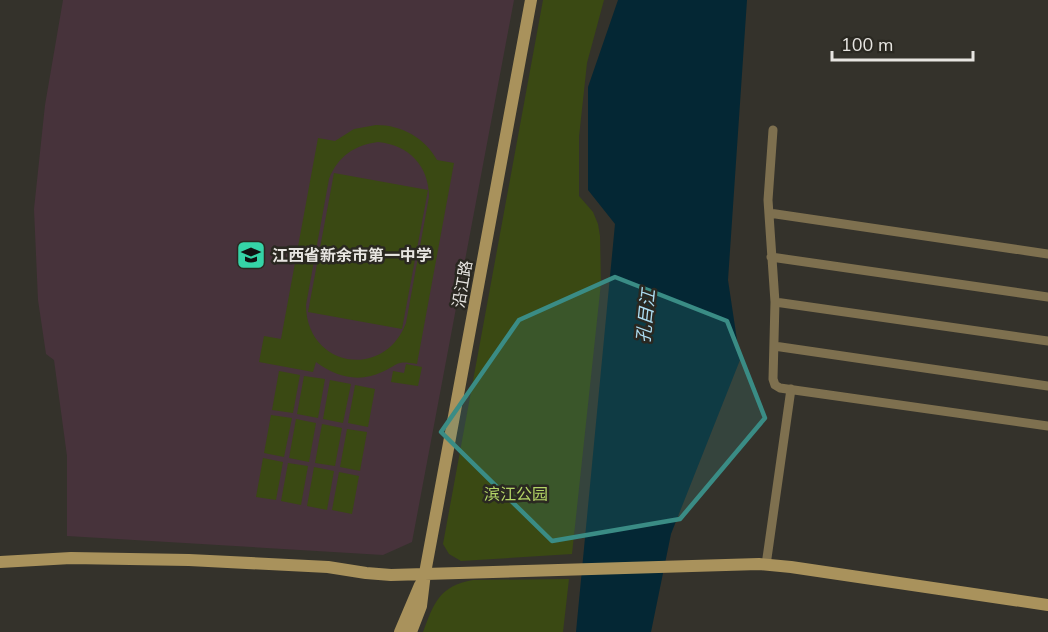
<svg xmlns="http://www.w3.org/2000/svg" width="1048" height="632" font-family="'Nunito Sans','Noto Sans SC',sans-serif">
  <rect width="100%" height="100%" fill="#34322b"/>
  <path fill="#47333b" d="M63,0H514L412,542L383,555L67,536V456L54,360L46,354L38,300L34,209L45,105Z"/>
  <path fill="#3a4913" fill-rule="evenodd" d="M543,0H604L587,63L579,137V196L593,212L598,224L600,236L601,283L572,554L461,561L449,554L443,544Z
    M376,125C402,125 425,138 437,160L454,163L417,364C395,360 400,364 382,372C359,383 336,377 316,362L313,372L259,362L264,336L281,339L318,138L335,141L354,129ZM378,142C409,145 429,166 429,197L406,323C384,381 306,367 306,305L329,179C338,156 355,145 378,142Z
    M334,173L428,190L402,329L308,312Z
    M406,364L422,367L418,386L391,382L393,371L404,373Z
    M279,371L300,375L293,413L272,410Z
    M304,376L325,379L318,418L297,414Z
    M330,380L351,384L343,423L323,419Z
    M355,385L375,389L368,427L348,423Z
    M271,415L292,418L284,457L264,453Z
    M296,419L316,423L309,462L289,458Z
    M322,424L342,428L335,466L315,463Z
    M347,429L367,432L360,471L340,467Z
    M263,458L283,462L276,500L256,497Z
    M288,463L308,466L301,505L281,501Z
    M314,467L334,471L327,510L307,506Z
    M339,472L359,476L352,514L332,510Z
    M569,579L563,632H423C434,603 439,586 473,580Z"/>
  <path fill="#042734" d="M618,0H747L728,280L740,360L671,534L651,632H576L615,224L588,190V87Z"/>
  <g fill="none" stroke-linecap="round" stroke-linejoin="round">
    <path stroke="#7e704f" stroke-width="9" d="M773,130L768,200L775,302L773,379L775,385L780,388L1048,426
      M769,213L1048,254
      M771,257L1048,297
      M775,302L1048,341
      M774,346L1048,386
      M766,565L791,389"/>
    <path stroke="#a9925c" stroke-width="12" d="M0,562L71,558L189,560L328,567L366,573L391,575L759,564L791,567L1048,605
      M400,632L420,585
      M411,632L421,606L425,573L531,0"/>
  </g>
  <path fill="#3a8c85" fill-opacity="0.2" stroke="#3a8c85" stroke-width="4.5" stroke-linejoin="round" d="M615,277L727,321L765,418L680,519L552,541L441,432L519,320Z"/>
  <defs>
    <g id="school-square" transform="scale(1.5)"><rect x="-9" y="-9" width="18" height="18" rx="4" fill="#35d4a7" stroke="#2a2821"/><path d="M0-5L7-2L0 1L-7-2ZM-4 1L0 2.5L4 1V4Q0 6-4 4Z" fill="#111"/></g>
  </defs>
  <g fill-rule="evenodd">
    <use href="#school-square" x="251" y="255"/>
  </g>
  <g text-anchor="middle" stroke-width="5" stroke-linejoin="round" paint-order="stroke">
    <g font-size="16" font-weight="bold" fill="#e7e5e1" stroke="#2a2821" text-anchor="start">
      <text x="272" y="261">江西省新余市第一中学</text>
    </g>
    <g font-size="16" fill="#e7e5e1" stroke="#2a2821">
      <text transform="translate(462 284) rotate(-80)" y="6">沿江路</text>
    </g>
    <g font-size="16" fill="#b4d566" stroke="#2a2821">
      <text x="516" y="500">滨江公园</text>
    </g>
    <g font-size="18" font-style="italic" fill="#acdcf1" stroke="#2a2821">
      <text transform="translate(646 316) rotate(-84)" y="6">孔目江</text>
    </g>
  </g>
  <path d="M832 51v9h141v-9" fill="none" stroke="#e7e5e1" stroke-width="3"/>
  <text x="841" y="51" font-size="18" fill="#e7e5e1" stroke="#2a2821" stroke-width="4.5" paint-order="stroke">100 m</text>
</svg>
